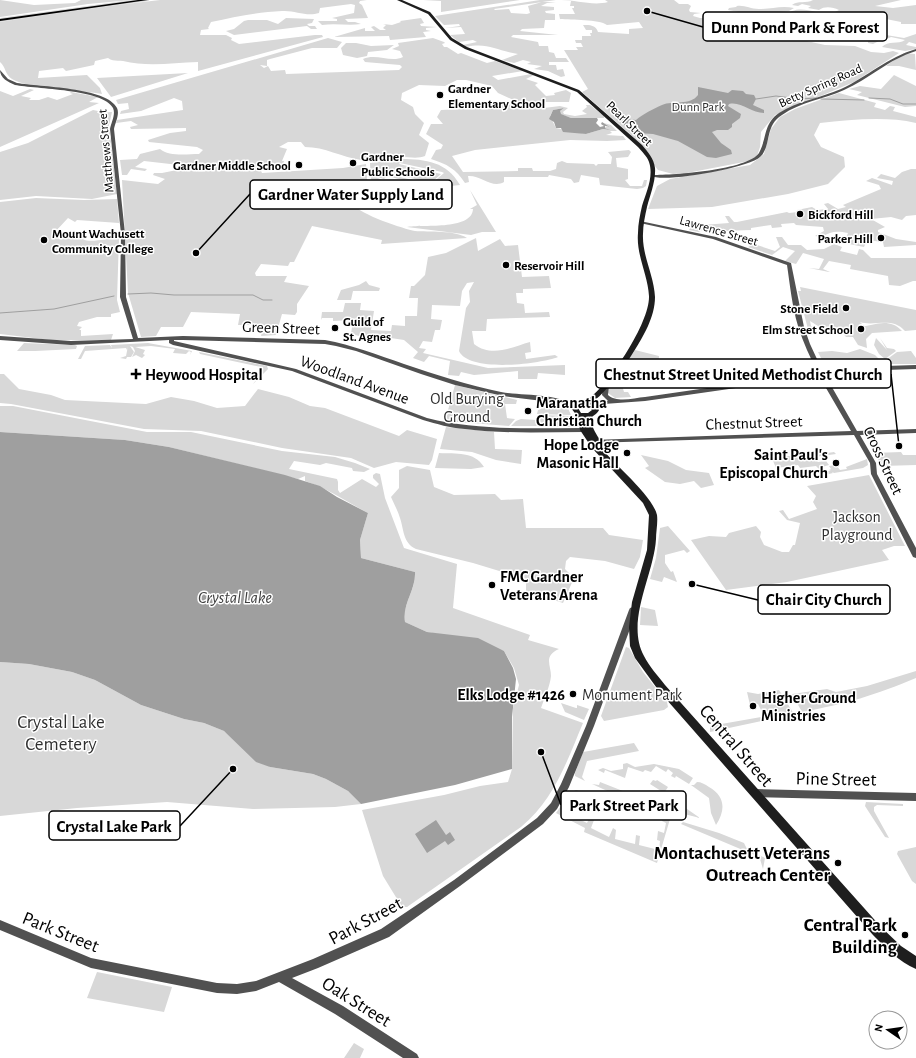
<svg xmlns="http://www.w3.org/2000/svg" width="916" height="1058" font-family="'Alegreya Sans',sans-serif">
  <rect width="100%" height="100%" fill="#fff"/>
  <path fill="#d8d8d8" fill-rule="evenodd" d="M0,0L34,5L75,3L81,0H132L88,4L0,17Z
    M160,0H367L360,1L359,3L362,5L368,18L345,19L348,22H355L361,24C348,26 336,23 322,25L318,21H337V19L332,18L354,13L355,5L351,4L320,8L319,13C306,17 295,10 282,11C258,12 235,17 211,22L208,28L209,29L201,30L200,35H226L232,38L231,40L239,44L315,35H322L323,37L198,71V62C172,63 147,67 123,61C117,60 113,62 108,58L95,61L94,65L66,71L63,68L39,71L38,78L87,75L100,88L102,94C80,90 28,89 12,79C5,75 6,67 0,62V22L75,10Z
    M423,0H520L441,12V1Z
    M540,0H556L494,9L495,10L509,9L511,13L527,14L530,13L528,6L542,2H556L547,3L541,6L554,7V10L545,11L546,13L555,14V20H545L544,28L522,29L520,31L558,35H513L511,37L538,42L539,46H548L549,52L554,53L556,58H566L569,62H549V65H556L557,70L563,69L565,76L561,77L548,71L534,69L542,66L527,64L531,62L523,60L514,63L502,60L518,54C497,51 488,42 466,47L463,45L477,42L473,40L459,42L450,35L465,34L461,27L445,28L460,26L459,24L444,25L435,16Z
    M561,0C576,0 593,6 608,2L605,0H674L679,4H688L691,6L689,10L690,12L701,13L694,14L693,16L700,18L742,17L739,12L728,10L729,8L736,7L737,6C745,5 750,9 759,9C771,9 782,5 794,8L789,11L768,13L771,16L784,17C793,7 804,9 816,12L808,18L822,19L833,23L841,16L847,17L845,20L861,27H831L847,29L862,28L864,24L885,27L880,34L904,38L916,34V44L909,42L906,45L916,47V49L905,51L882,47C888,40 898,45 905,40L891,37L889,38L877,36L873,39L879,41L873,44L868,43V40L866,38C847,32 833,28 814,28L813,31L799,29L803,26L794,23L786,26V28L796,31L795,34L804,39L802,40L825,45L855,46L871,52L884,53L893,51L899,53L854,82L775,115L761,132L760,147L757,156L749,161L687,173L673,174L658,170L630,134L582,92L588,89L564,50H578L576,47H583L581,43H576L575,40H582V36H591L590,33H592V30H586L583,25C590,25 596,25 598,32L629,34V29L643,28L639,22L607,25C599,19 571,20 560,19L559,14H575L572,8H574V6H570L571,1Z
    M813,0H901L875,6L893,8L916,5V24H901V22L886,19L881,22L869,20L874,17L857,15L854,17L833,13L839,10C832,7 825,6 819,10L808,8L811,6L802,4L798,6L792,5C798,0 806,4 813,0Z
    M286,18L314,19L312,23L307,24L309,26H315L317,29H311L307,26L234,35L226,31L234,29L244,21L248,20H267L278,24Z
    M421,18L424,23L420,24L421,26L437,27L426,28V30L431,31L423,32L426,37L390,40L389,36L334,37L365,28V31H375L371,27L374,26L380,30H386L383,28L386,25L383,24L392,25L401,22L400,21Z
    M328,38L342,42L337,48H312L270,59L267,60V66L260,65L264,68L268,66L271,71L285,70L286,74L399,70L402,67L400,65L365,62L363,59C376,53 391,63 403,57L400,51L392,49L399,46L398,43L433,38L444,42L445,43L442,44L444,47H447L458,54L461,53L487,63L495,61L523,71L492,76L498,80L531,74L534,75L526,79L538,83L535,85L546,96L555,95L554,93L566,90L571,93L569,102H518L498,93L492,86L466,80H457L445,86L419,85L402,93L401,100L413,107L415,114L424,123L419,135L429,143L425,156C418,159 409,157 401,157C388,157 374,162 361,160C341,157 325,147 305,147L301,142H288L279,147L287,149L282,161H284L283,165L264,167V169H260L262,173L248,174L343,168L366,164L367,180L372,191L356,198L354,205C359,214 404,229 415,231C429,232 455,230 467,238L381,244L382,240L312,226L294,262H290L288,266L261,264L255,273L256,276H287L284,282L309,286L297,304V312L295,315L282,314L276,335L261,336L264,325H238L240,314L191,312L183,327H161L156,336L141,337L128,293L122,180L158,184L165,179L153,175L154,173H162L177,170L208,172L176,169L179,165L144,161L135,167L147,169L145,171L131,169L127,175H122L120,160L137,159L140,154L160,149C169,157 188,154 199,154L203,150L197,147L149,142L148,140L170,133L186,131V128L131,129L130,127L138,125L131,121L116,123L117,120L183,110L182,101L174,98L141,111L120,114L121,111L129,109L128,103L118,104L116,100Z
    M346,43H356L371,46L394,45L387,50L368,52L367,56L357,58L343,55L341,48Z
    M904,53L915,54L916,70L899,66H886Z
    M188,73L111,97L97,78Z
    M894,75L916,86V106L905,107L857,95L862,92L849,89L860,86L881,89Z
    M30,89L34,90L21,96L31,98L29,100H39L48,97L57,100L73,94L70,93L71,92L98,97L89,102L99,103L0,147V91L13,96Z
    M839,93L876,103L874,107L885,110L890,106L895,107L893,111L916,117V123C885,116 851,120 820,123L814,135L821,147L844,157L845,167L828,184L788,194L712,207L648,209L657,186L670,179L750,165L764,154L771,129L780,117L795,109Z
    M503,104L544,108L560,106L568,108L563,112L564,114L575,116L587,114L582,111L587,107L586,105H590L604,116V118H571L560,114V111L564,108L553,110L550,116L556,128L586,134L603,129L609,130L604,127H610L604,123L611,125L617,131H610L612,133L606,135L623,136L626,140L607,141L570,140L475,150L452,156L463,172L518,171V168H532L533,171H550L556,169L557,163L562,161L567,163L594,164L596,166L598,164H611L612,157L608,152L629,150L631,152L628,157L616,158L617,167L628,169V179L625,180L630,186H642L644,180H647L646,186L643,188L637,189L600,185L599,178L581,175L579,182L574,183L571,179L549,175L548,177H504V182C492,189 481,175 468,176L469,182L465,183C456,169 447,164 431,159L436,150L441,149L443,145L426,134L431,124H443L437,117L441,110L484,108Z
    M93,110L98,111L97,113L112,112L109,125L117,194L92,199L36,196L0,200V152L28,143Z
    M401,159C426,159 447,162 460,185L405,191L386,188L385,183L389,181L420,188L423,185L387,176L384,179L374,176L382,180L381,186H377L374,181L371,182L370,163ZM400,163L442,172L444,173L431,184L386,174L387,172L431,183L441,174L399,164Z
    M911,169H916V215L906,216L902,220L891,217L871,219L885,227L878,230V232L896,239L916,242V245L884,247L883,242L867,240L864,247L844,243L848,233C837,231 831,231 822,237L815,236L824,231L823,227L796,225L794,223L781,224L782,227L772,228L771,225L751,228V230L722,231L705,228L699,232L689,230L694,223L702,225L729,223L725,216H729L734,222H737L787,212L789,213L798,212L797,210L812,207L817,210L828,209L824,204L828,203L838,209L846,207L843,205L881,189L879,185L866,181L872,178L892,185L893,181L877,178L881,174L895,178L902,172Z
    M470,190L496,232H482L471,235L407,227C420,224 472,231 473,209H470L477,205Z
    M36,198L84,200L117,199L119,223L77,220L75,222L68,218L55,232L74,236L77,234C84,247 106,237 119,238L117,300L120,312L111,314V317H97L79,322L77,326L82,327L79,330H81V336L113,334L111,340H50L0,334V202Z
    M776,237H782L788,245H801L807,250L824,249L834,244L842,247L840,251L857,255L859,249L863,250L871,258H916V281H913L900,286L889,285L888,276L850,269L851,265L829,261L823,269L830,272H829L809,268L819,269L824,259L803,253L796,264L785,261L795,251L783,247L772,255L748,247L754,244L775,251L780,247Z
    M476,238L478,251L500,239L505,246L518,245L522,277L549,276L551,288L523,289V293H516L517,303L524,304L525,313L549,312L550,317L487,319L486,331H472L474,344C492,358 512,347 530,342L531,352L525,353L526,359L555,355L558,357C540,364 469,373 459,351L466,308L470,302L469,291L474,282L467,283L462,291L460,306L432,305L431,319L442,320L440,330H435L432,342L423,341L419,348L426,349L423,353L488,368L565,365V375L538,373L537,379H518V371L474,375L461,372L459,376L448,375L450,361L429,356L424,362L413,358L418,352L404,340L371,335L368,338L351,334L353,320L333,321V318H322L321,320L322,312H343L345,303H361L360,310L374,311L371,330L391,331L392,325L405,326V316H417L418,298H409L411,286H414L425,275L428,257L446,253Z
    M366,281L369,285L380,288L379,291H353L351,300H337L341,290L359,285Z
    M800,287L916,310V330L905,331C892,316 875,327 860,322L862,324L858,325L860,327C874,325 890,317 902,331L872,333L866,339L867,348L858,345L853,337H846L839,329L820,331L818,326L810,321L811,326L817,331L809,333L798,291H801Z
    M880,338L887,348L894,349L896,351L885,359L879,354L874,345L876,338L887,350Z
    M24,343L75,345L77,346L76,349L35,351H17Z
    M148,343L192,351L190,355L191,352L189,351L186,354L173,353L175,349L151,346L135,347L145,350L143,354L145,355L142,358L136,355L132,357L135,351L133,347L130,346L134,352L131,357H127L126,359L120,358L126,356L128,346L127,350L126,348L85,351L81,359H78L85,346L110,345L112,348L111,345Z
    M860,349L875,355L884,364L827,370L818,352L832,351L847,353Z
    M635,350L659,356L658,372L640,374L643,382L629,383L633,380L630,378L615,380Z
    M911,351L916,358V364H892L886,360L897,352Z
    M199,352L267,366L268,369L253,384L263,370L260,369L261,367L200,354Z
    M0,374H4L19,389L51,395L65,400L146,404L171,397L194,401L217,408L245,406L258,389L289,397L310,406L325,408L399,436L407,430L437,439L432,460L429,465L396,462L374,468L351,458L282,448L201,431L144,429L11,404L0,403Z
    M455,385L517,400L516,404H505L507,418L515,419L509,426L445,421Z
    M622,385L624,392H628L631,397L615,398L608,393V389L611,386Z
    M544,403L567,406L571,415L537,414L538,410L541,409Z
    M0,406H13L147,432H191L282,451L335,457L355,463L370,469L364,472L353,471L352,468L326,463L320,465L294,461L289,469L337,479L338,482V490L340,493L362,479L376,487L379,484L373,478V475L376,473L380,474L385,498L404,548L457,564L453,608L530,635L528,640L559,649C543,656 551,665 551,676C550,686 544,699 541,708L583,723C567,761 554,800 521,827L407,907H402L383,876L362,810L444,795L480,786L508,782L512,769L513,708L519,685L514,668L504,651L450,636L427,632L405,622C402,603 416,591 415,572L361,558L360,540L368,513C347,502 327,488 305,481V476L298,479L169,447L125,440L0,432Z
    M538,415L572,416L575,424L570,427L544,426L538,419Z
    M521,419L536,420L541,426H511L516,421Z
    M446,427L494,432L495,449L522,450L521,464L496,460L472,452L440,449Z
    M834,452L836,454L814,457L818,462L826,461L829,465L822,467L827,471H831L833,473L825,475L816,466L800,468L798,465L776,468L771,456H808Z
    M901,452L903,455H916V465L882,466L874,453Z
    M439,453C456,454 474,451 484,467L471,469L435,468Z
    M641,455L668,461L686,470L709,473L714,485L701,488L694,481L680,484L665,482L645,468L649,466Z
    M867,459L868,465L863,468L834,473L829,470L831,469L829,466L836,465L840,470L847,469L846,467Z
    M407,466L430,470L434,487L454,495L495,494L501,500L523,499L526,528H603L609,535L643,540L640,557L634,569L605,561L570,557L566,561L565,569L574,578L563,603L526,591V579L473,563L416,549C403,543 404,530 400,518C398,511 394,504 391,497L399,488V470Z
    M869,475L905,546H894L882,550L889,560L787,582L726,590L691,540L709,536L726,537L729,533L756,526L761,532L760,537L764,545L782,552H789L793,545H795L800,523L787,520L779,511L783,510L789,519L817,509L813,502L816,496L807,486Z
    M668,526L690,551L687,553L684,550L665,555V563L671,572L673,571L677,582L664,577L662,582L650,579L656,558L660,528Z
    M641,607L655,610L658,626L640,625Z
    M626,647L629,648L643,672L667,702L668,707L664,710L604,721L601,716Z
    M0,662L29,664L72,672L95,680L141,705L184,719L204,723L224,731L270,767L313,774L326,779L348,791L361,804L335,807L253,809L167,802L77,808L0,816Z
    M916,671V678C876,695 845,704 802,712L792,694L827,689L836,692L867,686Z
    M779,690L794,714L710,732V726L773,715L771,711L762,712L758,704L750,705L747,692L758,694Z
    M561,703L576,708H577V705L589,709L584,720L565,712Z
    M634,743L639,751L587,761L582,777L585,781L575,776V773L583,752Z
    M627,763L635,767L654,764L679,769L693,778L689,784L676,776L675,778L671,776L673,773L668,769L666,772L656,766L651,772L645,770L643,772L628,767L625,778L605,770L604,773L598,770L603,768L611,771L623,769V764Z
    M653,780L656,781L657,780L668,787L664,793L700,818L625,799L592,784L599,785L600,782L628,793L655,800L661,791L650,784Z
    M697,782C701,782 705,784 709,787C725,796 726,810 716,825L711,813L709,798L691,785H694Z
    M576,790L597,797L596,803H591V809H589L570,803L569,805L572,808L569,814L587,823L591,815L594,820L591,828L609,837L613,828L616,830L615,839L635,844L636,835L640,836L639,845L659,850L660,841L657,840L658,831L664,833L666,823L662,821V818L670,819L657,863L584,832L585,828L556,813L570,793Z
    M606,801L655,816L654,818L652,820L606,806Z
    M866,802L903,804V806L877,805L874,807V811L889,838L885,837L865,806Z
    M683,822L719,833L744,843L747,849L765,858L763,869L760,859L757,856L681,824Z
    M916,847V884L912,881L897,854L898,851Z
    M97,972L172,987L164,1012L87,998Z
    M354,1043L364,1049L360,1058H344Z"/>
  <path fill="#9f9f9f" d="M698,87L728,93L732,90L743,91L746,94L754,95L756,99L753,105L764,110V113C751,113 741,101 729,104L728,106L741,114L740,118L732,124V127L728,130H717L712,132L721,143L731,150L732,154L716,158L707,157L678,141L653,134L636,133L616,119L619,118L636,120C643,114 653,109 662,105C673,100 690,106 698,95Z
    M564,108L560,111L561,114L571,118H597L598,120L596,123L600,127L604,126L601,124L602,122L610,127L605,126V128L610,130L603,129L586,134L563,132L561,128H556L554,122L549,119L553,110Z
    M0,432L125,440L169,447L285,475L320,486L337,497L368,513L360,540L361,558L415,572C416,590 402,604 405,622L427,632L478,638L504,651L513,668L516,679L512,717V769L455,785L361,804L348,791L326,779L313,774L270,767L256,762L224,731L204,723L184,719L141,705L95,680L72,672L29,664L0,662Z
    M436,820L446,835L450,832L455,840L448,845L445,841L427,853L415,834Z"/>
  <g fill="none" stroke-linecap="round" stroke-linejoin="round">
    <path stroke="#9f9f9f" stroke-width="1" d="M869,98L890,99L903,104H916
      M756,99L776,96L799,99L817,98
      M821,99L864,100
      M128,294L151,293L174,295H253L263,300H272
      M0,313L54,309L114,296"/>
    <g stroke="#dbdbdb" stroke-width="2">
      <path id="trunk" d="M138,0H148L0,21V19Z"/>
    </g>
    <path fill="#515151" fill-rule="evenodd" d="M916,49V51C889,59 869,79 844,90C824,99 800,102 782,115C764,126 772,146 760,157C749,168 664,183 651,176L653,175C673,175 748,170 759,153C767,139 763,124 779,113C797,101 821,98 841,89C867,77 888,57 916,49Z
      M0,70L8,79L17,83C39,87 107,87 117,108C120,114 115,123 114,129L125,234L126,297L138,338L183,336L325,340C352,345 378,355 404,364C436,375 468,385 501,392C521,396 563,393 577,408L574,410L559,403L503,396L455,385L421,374L356,351L336,346L325,344L183,340H174V341L296,369L427,418C479,431 531,428 584,428L587,430L584,432C544,432 504,434 465,429C450,428 437,424 423,420L292,371L173,345L169,343V340L71,345L0,340V336L71,341L133,339L120,297L121,234L110,129C111,123 116,114 113,108C104,89 35,89 15,85C8,82 0,78 0,70Z
      M640,221L716,237L791,263L804,327L810,344L823,372L854,367L916,365V369L854,371L825,375L857,431L916,429V433L860,435L876,463L877,474L916,548V558L913,557L912,555L871,474L870,463L854,435L590,443L589,442L590,441L592,440L851,431L819,376L645,401L590,405L589,404L590,403L608,401L602,395L603,385L606,383L609,385L608,395C617,403 634,398 645,397L818,372C810,358 803,342 798,326C792,306 790,285 787,265L713,239L640,223Z
      M633,607L636,608L637,610L594,726L569,787L557,809L543,824L460,886L389,937L318,968L292,978L343,1006L417,1054L419,1058H403L335,1014L279,982L256,991L237,994L217,993L91,968L0,930V920L91,958L217,983L237,984L256,981L313,959L381,929L454,880L537,818L551,803L561,784L586,726L629,610L630,608Z
      M755,789L916,793V801L755,797L752,796L750,793L752,790Z"/>
    <path fill="#1e1e1e" fill-rule="evenodd" d="M397,0H402L430,12L452,38L467,47L579,90L642,145C648,152 654,159 655,168C656,181 650,195 647,207C645,216 643,225 643,234C642,256 654,275 655,297C655,307 652,317 648,326C639,346 610,391 592,402L596,404L599,410C598,413 594,415 592,417C589,424 597,435 600,440L596,442C610,461 652,494 657,515C658,522 656,532 656,539C654,575 625,621 644,656C649,666 658,676 665,685L881,927L901,946L916,956V969C899,962 886,948 873,935L659,691L635,658L630,646L629,627L632,602L647,550L649,515L643,503L592,448L580,430L578,417L571,408L574,402C579,400 586,401 591,397C611,381 650,322 649,296C648,275 636,255 638,233C638,224 640,215 642,206C646,192 654,177 649,162C647,156 642,152 638,147L577,92L465,49L450,40L428,14ZM581,404L587,405L592,410L588,413H581L578,408Z"/>
    <use href="#trunk" fill="#000" fill-rule="evenodd"/>
  </g>
  <g fill="#000" stroke="#fff" stroke-width="1.5">
    <circle cx="440" cy="95" r="4"/>
    <circle cx="353" cy="163" r="4"/>
    <circle cx="299" cy="165" r="4"/>
    <circle cx="800" cy="214" r="4"/>
    <circle cx="881" cy="238" r="4"/>
    <circle cx="44" cy="240" r="4"/>
    <circle cx="506" cy="265" r="4"/>
    <circle cx="846" cy="308" r="4"/>
    <circle cx="335" cy="328" r="4"/>
    <circle cx="861" cy="329" r="4"/>
    <path d="M134 368h4v4h4v4h-4v4h-4v-4h-4v-4h4z"/>
    <circle cx="528" cy="411" r="4"/>
    <circle cx="627" cy="453" r="4"/>
    <circle cx="836" cy="463" r="4"/>
    <circle cx="492" cy="585" r="4"/>
    <circle cx="573" cy="694" r="4"/>
    <circle cx="753" cy="706" r="4"/>
    <circle cx="838" cy="863" r="4"/>
    <circle cx="905" cy="935" r="4"/>
  </g>
  <g text-anchor="middle" stroke-width="3" stroke-linejoin="round" paint-order="stroke">
    <g font-size="13" fill="#000" stroke="#fff">
      <text transform="translate(820 85) rotate(-24)" y="5">Betty Spring Road</text>
      <text transform="translate(630 123) rotate(44)" y="5">Pearl Street</text>
      <text transform="translate(105 151) rotate(-95)" y="5">Matthews Street</text>
      <text transform="translate(719 230) rotate(16)" y="5">Lawrence Street</text>
    </g>
    <g font-size="13" font-weight="bold" fill="#000" stroke="#fff" text-anchor="start">
      <text x="448" y="93">Gardner<tspan x="448" dy="15">Elementary School</tspan></text>
      <text x="361" y="161">Gardner<tspan x="361" dy="15">Public Schools</tspan></text>
      <text x="291" y="170" text-anchor="end">Gardner Middle School</text>
      <text x="808" y="219">Bickford Hill</text>
      <text x="52" y="238">Mount Wachusett<tspan x="52" dy="15">Community College</tspan></text>
      <text x="873" y="243" text-anchor="end">Parker Hill</text>
      <text x="514" y="270">Reservoir Hill</text>
      <text x="838" y="313" text-anchor="end">Stone Field</text>
      <text x="343" y="326">Guild of<tspan x="343" dy="15">St. Agnes</tspan></text>
      <text x="853" y="334" text-anchor="end">Elm Street School</text>
    </g>
    <g font-size="13" fill="#2f2f2f" stroke="#fff">
      <text x="698" y="111">Dunn Park</text>
    </g>
    <g font-size="16" fill="#000" stroke="#fff">
      <text transform="translate(281 327) rotate(2)" y="6">Green Street</text>
      <text transform="translate(355 379) rotate(20)" y="6">Woodland Avenue</text>
      <text transform="translate(754 422) rotate(-2)" y="6">Chestnut Street</text>
      <text transform="translate(884 460) rotate(65)" y="6">Cross Street</text>
    </g>
    <g font-size="16" font-weight="bold" fill="#000" stroke="#fff" text-anchor="start">
      <text x="145" y="380">Heywood Hospital</text>
      <text x="536" y="408">Maranatha<tspan x="536" dy="18">Christian Church</tspan></text>
      <text x="619" y="450" text-anchor="end">Hope Lodge<tspan x="619" dy="18">Masonic Hall</tspan></text>
      <text x="828" y="460" text-anchor="end">Saint Paul's<tspan x="828" dy="18">Episcopal Church</tspan></text>
      <text x="500" y="582">FMC Gardner<tspan x="500" dy="18">Veterans Arena</tspan></text>
      <text x="565" y="700" text-anchor="end">Elks Lodge #1426</text>
      <text x="761" y="703">Higher Ground<tspan x="761" dy="18">Ministries</tspan></text>
    </g>
    <g font-size="16" fill="#2f2f2f" stroke="#fff">
      <text x="467" y="404">Old Burying<tspan x="467" dy="18">Ground</tspan></text>
      <text x="857" y="522">Jackson<tspan x="857" dy="18">Playground</tspan></text>
      <text x="632" y="700">Monument Park</text>
    </g>
    <g font-size="17" font-style="italic" fill="#404040" stroke="#fff">
      <text x="235" y="603">Crystal Lake</text>
    </g>
    <g font-size="19" fill="#2f2f2f" stroke="#fff">
      <text x="61" y="728">Crystal Lake<tspan x="61" dy="22">Cemetery</tspan></text>
    </g>
    <g font-size="19" fill="#000" stroke="#fff">
      <text transform="translate(737 745) rotate(49)" y="7">Central Street</text>
      <text transform="translate(836 778) rotate(1)" y="7">Pine Street</text>
      <text transform="translate(365 920) rotate(-28)" y="7">Park Street</text>
      <text transform="translate(61 931) rotate(22)" y="7">Park Street</text>
      <text transform="translate(357 1001) rotate(32)" y="7">Oak Street</text>
    </g>
    <g font-size="19" font-weight="bold" fill="#000" stroke="#fff" text-anchor="end">
      <text x="830" y="859">Montachusett Veterans<tspan x="830" dy="22">Outreach Center</tspan></text>
      <text x="897" y="931">Central Park<tspan x="897" dy="22">Building</tspan></text>
    </g>
  </g>
  <path fill="none" stroke="#000" stroke-width="1.5" d="M647 11L703 27M196 253L250 194M899 446L891 374M692 584L758 600M541 752L561 805M233 769L180 826"/>
  <g fill="#000" stroke="#fff" stroke-width="1.5">
    <circle cx="647" cy="11" r="4"/>
    <circle cx="196" cy="253" r="4"/>
    <circle cx="899" cy="446" r="4"/>
    <circle cx="692" cy="584" r="4"/>
    <circle cx="541" cy="752" r="4"/>
    <circle cx="233" cy="769" r="4"/>
  </g>
  <g fill="#fff" stroke="#000" stroke-width="1.5">
    <rect x="703" y="12" width="184" height="29" rx="4"/>
    <rect x="250" y="180" width="202" height="29" rx="4"/>
    <rect x="596" y="359" width="295" height="29" rx="4"/>
    <rect x="758" y="585" width="132" height="29" rx="4"/>
    <rect x="561" y="791" width="125" height="29" rx="4"/>
    <rect x="49" y="811" width="131" height="29" rx="4"/>
  </g>
  <g font-size="17" text-anchor="middle" font-weight="bold" fill="#000">
    <text x="795" y="33">Dunn Pond Park &amp; Forest</text>
    <text x="351" y="200">Gardner Water Supply Land</text>
    <text x="743" y="380">Chestnut Street United Methodist Church</text>
    <text x="824" y="605">Chair City Church</text>
    <text x="624" y="811">Park Street Park</text>
    <text x="114" y="832">Crystal Lake Park</text>
  </g>
  <g transform="translate(888 1030) rotate(283)"><circle r="19" fill="#ffffff" stroke="#999999"/>
  <path d="M0-3L7 15L0 10L-7 15Z" fill="#000000"/>
  <text y="-6" font-size="11" font-weight="bold" text-anchor="middle" fill="#000000">N</text>
  </g>
</svg>
